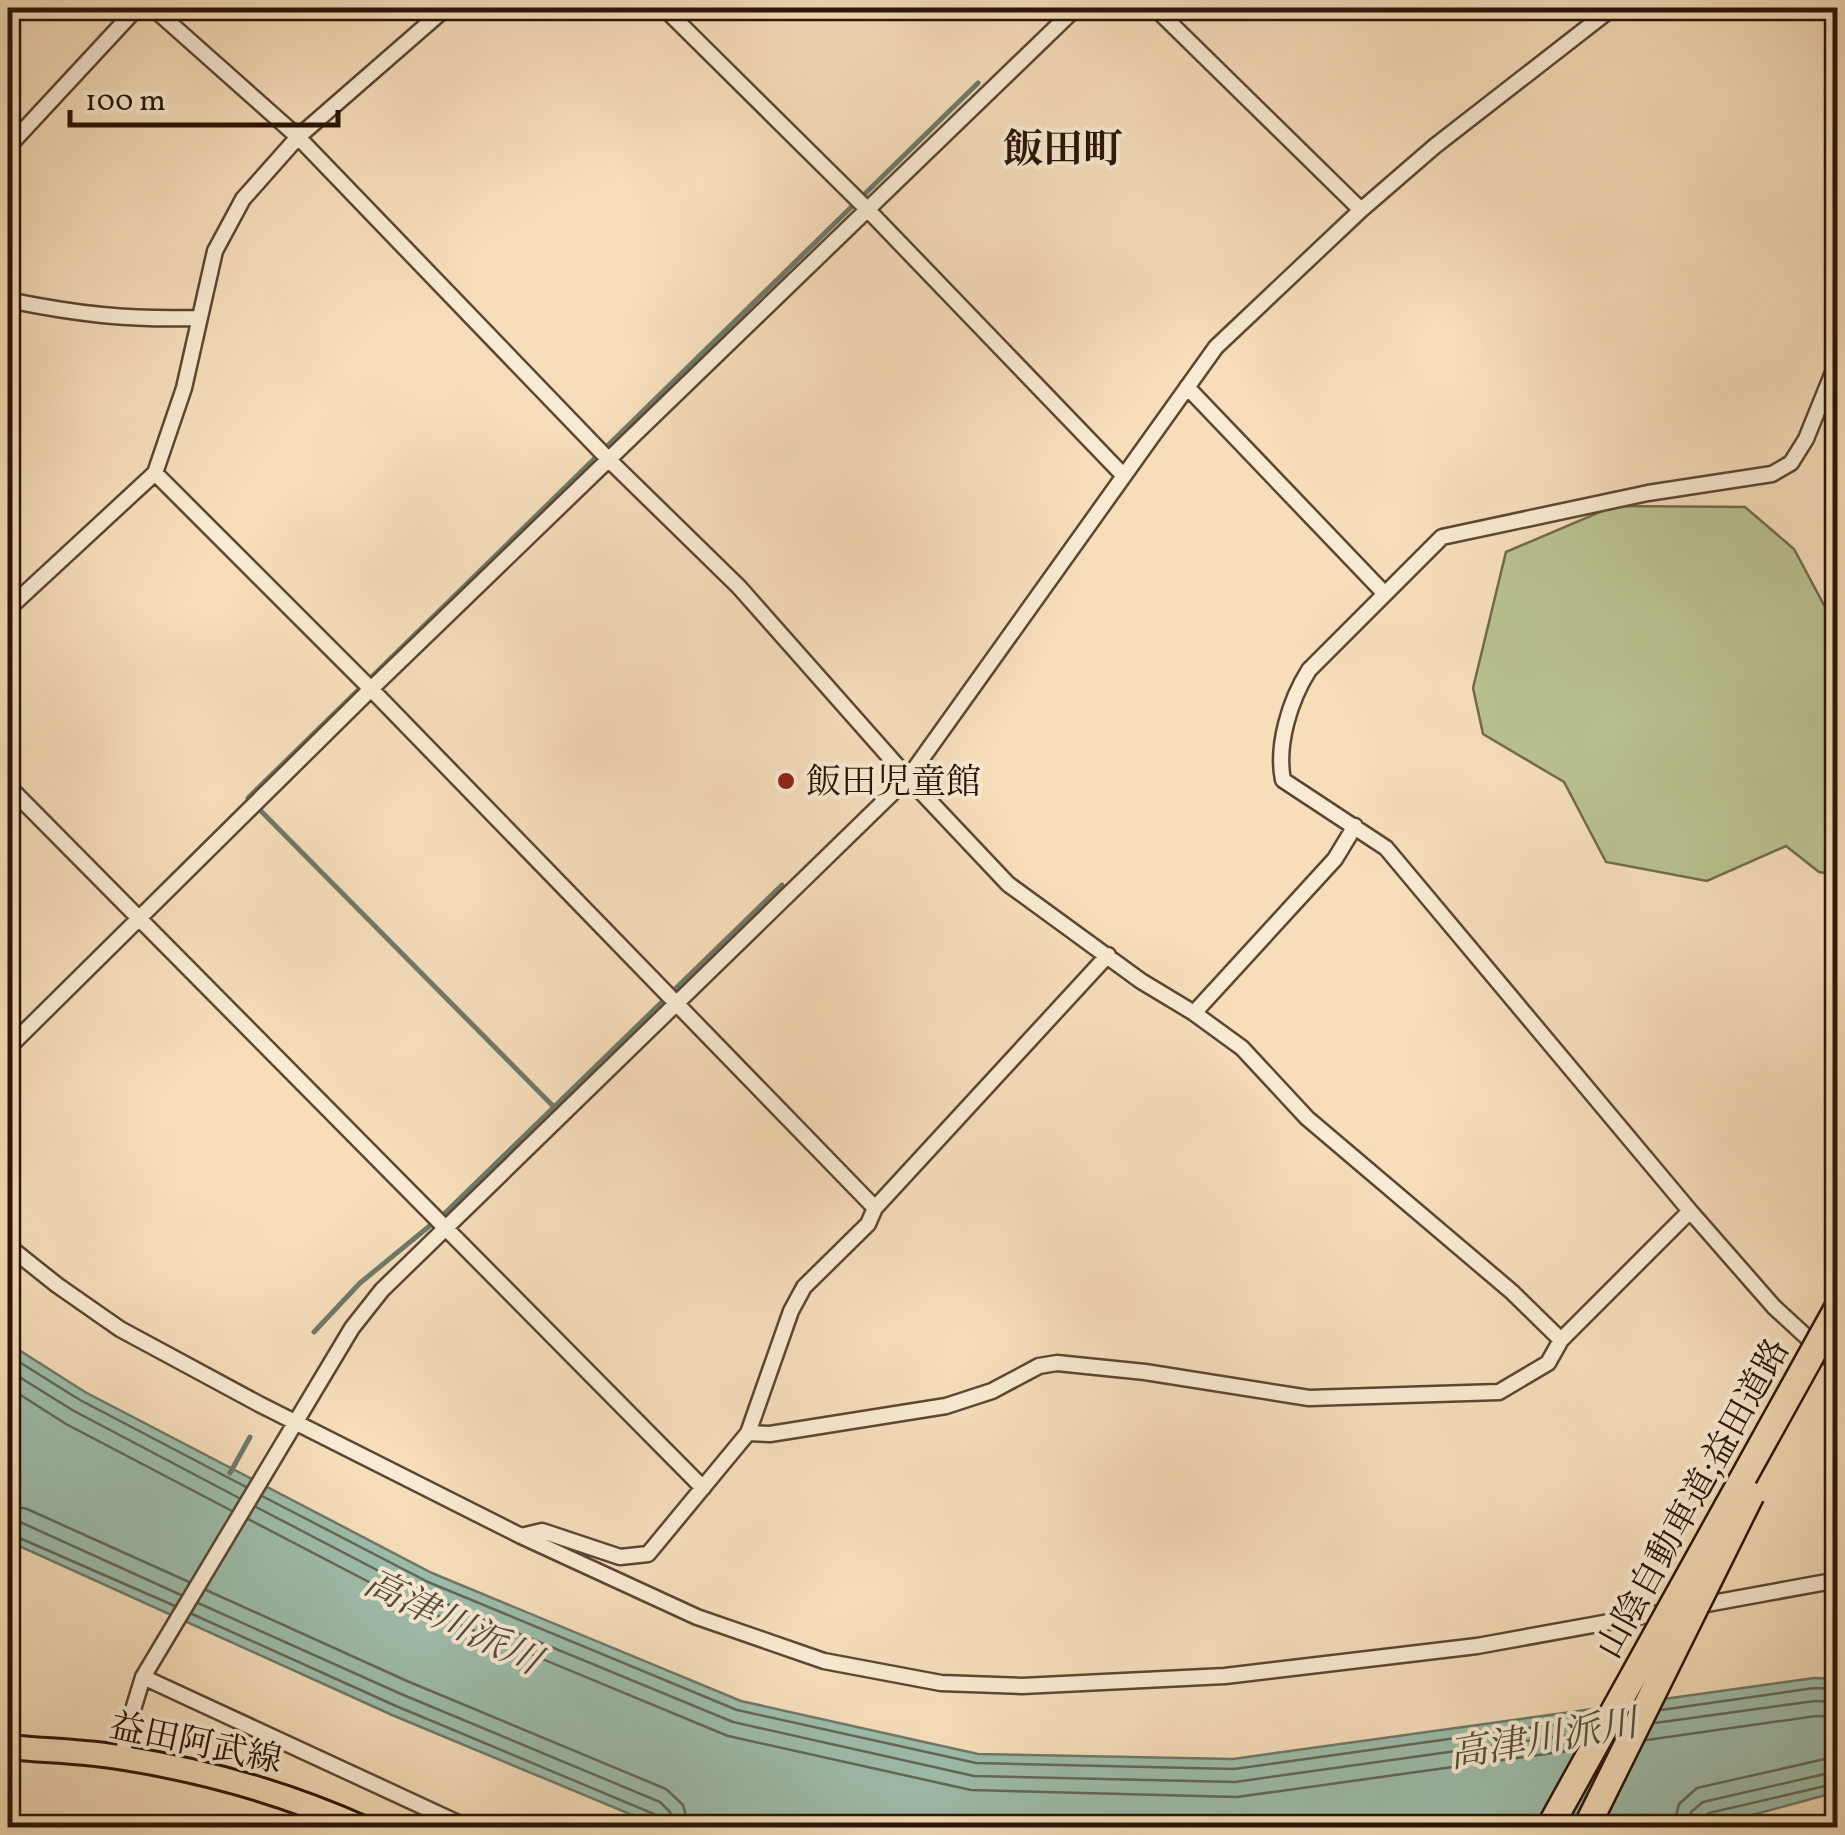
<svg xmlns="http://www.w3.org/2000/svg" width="1845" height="1835" font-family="Vollkorn,'Noto Serif JP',serif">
  <rect width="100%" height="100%" fill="#f6debb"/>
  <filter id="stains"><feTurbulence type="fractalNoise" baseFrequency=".002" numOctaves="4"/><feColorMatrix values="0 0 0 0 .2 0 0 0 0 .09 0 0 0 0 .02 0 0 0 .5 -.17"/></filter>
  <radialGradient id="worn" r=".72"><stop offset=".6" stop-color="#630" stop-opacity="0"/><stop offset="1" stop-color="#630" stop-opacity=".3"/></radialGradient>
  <path fill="#bac292" stroke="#716b4c" stroke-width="2.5" d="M1614,506L1745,507L1794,549L1824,605L1837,599V875L1819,872L1786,846L1707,881L1606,862L1564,782L1483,734L1473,688L1506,552Z"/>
  <path fill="#9dbdab" stroke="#6e7969" stroke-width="2.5" d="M8,1343L85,1392L432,1573L741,1701L978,1754L1233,1759L1814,1678L1837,1679V1792L1741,1818L1682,1828L661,1827L392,1715L8,1541Z"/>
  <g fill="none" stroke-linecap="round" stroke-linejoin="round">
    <path stroke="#626858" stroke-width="2.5" d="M8,1355L80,1400L246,1487
      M8,1370L74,1411L239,1498
      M8,1387L66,1424L232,1511
      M262,1496L428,1582L737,1710L976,1763L1234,1769L1592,1719
      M8,1505L27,1509L189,1582
      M256,1507L423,1594L733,1722L974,1776L1235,1782L1584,1733
      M248,1519L417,1607L728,1736L971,1790L1237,1797L1575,1750
      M8,1520L20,1522L181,1595
      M8,1533L175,1606
      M206,1590L407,1681L666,1789L683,1805L689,1828
      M198,1603L401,1694L660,1802L670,1812L674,1828
      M192,1614L396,1706L654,1814L660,1820L661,1828
      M1661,1710L1814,1688L1838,1689
      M1655,1723L1815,1701L1838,1702
      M1647,1740L1816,1716L1838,1717
      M1673,1828L1679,1804L1697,1788L1838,1756
      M1688,1828L1691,1812L1703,1802L1838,1771
      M1700,1828L1702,1818L1709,1813L1838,1783"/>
    <path stroke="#6e7969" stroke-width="5" d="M554,1107L782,885
      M314,1332L360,1283L443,1215L554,1107L248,798L978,83
      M230,1473L250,1437"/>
    <g stroke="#5c4633" stroke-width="19">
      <path id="street" d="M153,8L298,137L609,460L739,587L908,778L1008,884L1141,981L1194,1013L1242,1048L1307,1118L1512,1292L1561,1340
        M664,8L867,209L1123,475
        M1155,8L1361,210
        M8,147L137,8
        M8,300C76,314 128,320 198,318
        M1187,387L1385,594
        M155,473L371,689L875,1208
        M8,609L155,473L184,388L215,251L243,199L298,137L446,8
        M8,786L703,1488
        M1194,1013L1335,859L1355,826
        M8,1048L371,689L1076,8
        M1690,1211L1386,848L1283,780C1276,745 1290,700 1309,670L1442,537L1648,493L1772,474L1791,463L1806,439L1838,360
        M8,1246L57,1285L120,1329L259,1404L521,1536L697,1617L824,1661L941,1683L1022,1686L1225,1676L1477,1646L1670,1611
        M748,1433L770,1434L946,1406L992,1391L1039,1366L1057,1363L1145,1372L1309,1398L1499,1392L1548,1363L1561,1340L1690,1211L1774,1307L1838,1366
        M521,1536L542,1531L620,1557L648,1554L748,1433L791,1311L804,1287L868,1224L875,1208L1108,955
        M1696,1606L1838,1580
        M143,1677L469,1828
        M122,1757L128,1726L143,1677L352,1328L382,1290L908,778L1216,347L1361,210L1435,146L1606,13L1621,8"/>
    </g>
    <g stroke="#281406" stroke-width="28">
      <path id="primary" d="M8,1747C46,1751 86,1751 124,1758C206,1771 287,1794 363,1828"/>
    </g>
    <use href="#street" stroke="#f9ead3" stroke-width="14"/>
    <use href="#primary" stroke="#f6debb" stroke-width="22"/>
    <g stroke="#281406" stroke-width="30" stroke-linecap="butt">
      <path id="highway-bridge" d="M1549,1828L1838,1307
        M1586,1828L1751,1495"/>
    </g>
    <use href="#highway-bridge" stroke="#f6debb" stroke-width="25"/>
  </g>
  <circle fill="#8f2418" stroke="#f9ead3" stroke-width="4" cx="786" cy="781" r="10"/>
  <g text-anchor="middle" stroke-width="8" stroke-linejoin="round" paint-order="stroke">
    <g font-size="35" fill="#281406" stroke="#f9ead3" text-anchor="start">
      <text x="806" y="793">飯田児童館</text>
    </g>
    <g font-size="35" fill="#281406" stroke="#f9ead3">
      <text transform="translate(1692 1498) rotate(-61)" y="12">山陰自動車道;益田道路</text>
      <text transform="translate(196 1742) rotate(12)" y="12">益田阿武線</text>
    </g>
    <g font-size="38" font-style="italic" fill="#514f40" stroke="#f9ead3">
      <text transform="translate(453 1621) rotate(26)" y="13">高津川派川</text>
      <text transform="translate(1543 1738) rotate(-10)" y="13">高津川派川</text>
    </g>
    <g font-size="40" font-weight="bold" fill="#281406" stroke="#f9ead3">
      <text x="1063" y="162">飯田町</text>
    </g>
  </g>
  <rect width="1845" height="1835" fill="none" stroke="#f6debb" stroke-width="40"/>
  <rect x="10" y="10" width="1825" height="1815" fill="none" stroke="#281406" stroke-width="5"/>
  <rect x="20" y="20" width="1805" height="1795" fill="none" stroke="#281406" stroke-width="2.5"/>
  <path d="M70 110v15h268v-15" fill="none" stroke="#281406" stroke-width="5"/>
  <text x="85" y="110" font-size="30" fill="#281406" stroke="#f9ead3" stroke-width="8" paint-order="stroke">100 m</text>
  <rect width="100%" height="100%" filter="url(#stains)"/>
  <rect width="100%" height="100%" fill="url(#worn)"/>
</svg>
